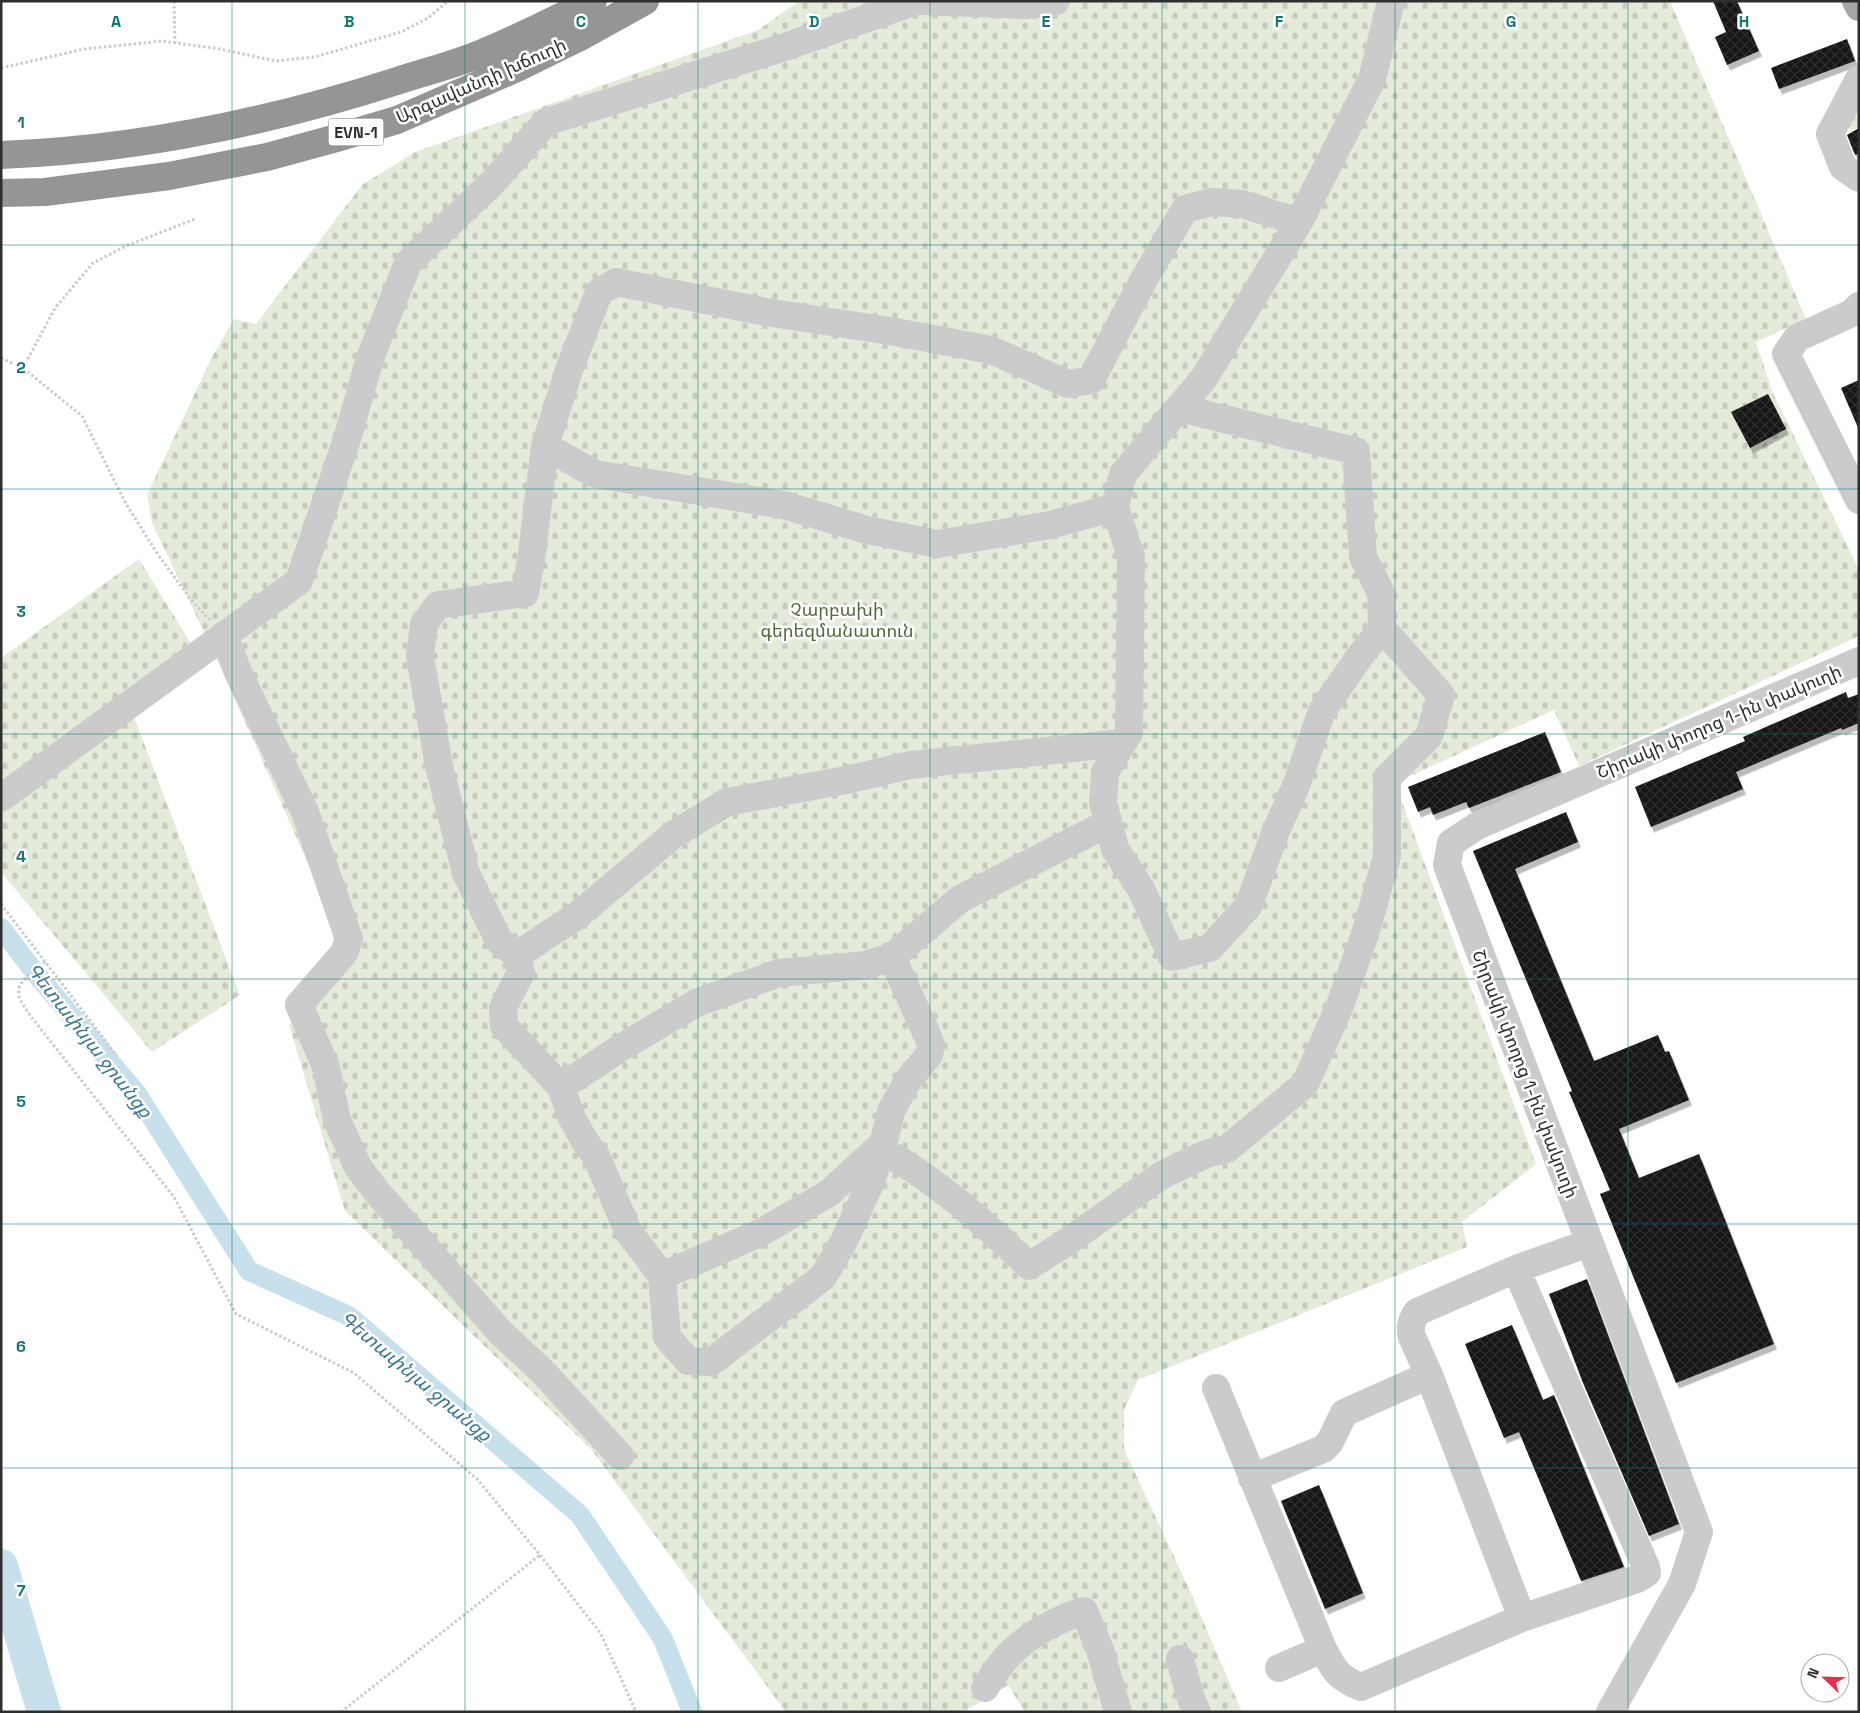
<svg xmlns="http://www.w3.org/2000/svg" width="1860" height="1713" font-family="'Space Grotesk','Noto Sans Armenian',sans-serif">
  <defs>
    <pattern id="grass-tufts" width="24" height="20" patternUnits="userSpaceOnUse" patternTransform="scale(1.25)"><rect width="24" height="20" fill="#e5ebdb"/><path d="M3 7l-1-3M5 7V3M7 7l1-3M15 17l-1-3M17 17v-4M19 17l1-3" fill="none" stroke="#c5cabc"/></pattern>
    <pattern id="cemetery-stones" width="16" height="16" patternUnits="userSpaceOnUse" patternTransform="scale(1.25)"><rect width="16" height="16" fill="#e5ebdb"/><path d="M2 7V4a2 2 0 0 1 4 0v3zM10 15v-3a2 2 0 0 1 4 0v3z" fill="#c5cabc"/></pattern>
    <pattern id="building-cross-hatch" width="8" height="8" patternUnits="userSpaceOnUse" patternTransform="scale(1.25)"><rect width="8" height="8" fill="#151515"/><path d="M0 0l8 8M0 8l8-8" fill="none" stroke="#2f2f2f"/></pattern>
    <filter id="shadow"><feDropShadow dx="3" dy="5.5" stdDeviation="0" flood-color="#0004"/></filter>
  </defs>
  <rect width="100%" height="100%" fill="#fff"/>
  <path fill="url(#grass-tufts)" d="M1859,100V127L1851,131L1847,123Z"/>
  <path fill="url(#cemetery-stones)" d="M799,1H1670L1806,319L1756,342L1772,391L1859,570V636L1579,766L1554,710L1395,783L1536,1164L1462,1222L1467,1247L1138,1380L1124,1410V1449L1190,1591L1242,1712H1025L1008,1685L964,1712H786L591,1449L345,1211L289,1025L352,962L216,657L152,523L147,495L212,357L234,319L256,324L362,185L415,152L758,30Z
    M139,559L204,665L132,712L240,995L152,1052L1,872V658Z"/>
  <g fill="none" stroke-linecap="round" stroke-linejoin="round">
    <path stroke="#c7e0eb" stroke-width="20" d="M1,928L33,970L137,1094L249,1271L349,1316L580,1515L663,1639L692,1712"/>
    <path stroke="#c7e0eb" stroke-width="34" d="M1,1566L44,1712"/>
  </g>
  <path fill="url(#building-cross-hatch)" filter="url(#shadow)" d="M1713,1H1737L1759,51L1727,65L1715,37L1726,32Z
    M1847,39L1855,61L1779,89L1771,68Z
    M1859,128V154L1855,155L1847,135Z
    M1859,380V430L1841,388Z
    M1768,394L1786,429L1750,448L1731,412Z
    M1846,692L1848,698L1859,694V723L1842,730L1841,728L1736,772L1743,789L1651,827L1635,787L1745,741L1743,737Z
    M1545,732L1561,772L1469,808L1466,802L1433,815L1430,807L1418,812L1408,787Z
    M1566,812L1578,842L1515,869L1594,1061L1658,1035L1665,1052L1669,1051L1689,1100L1619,1129L1639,1178L1699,1154L1774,1344L1676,1383L1600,1194L1610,1190L1569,1092L1572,1091L1473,851Z
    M1587,1279L1679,1524L1649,1536L1583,1383L1549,1294Z
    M1512,1325L1543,1400L1554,1395L1624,1567L1581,1581L1519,1432L1504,1438L1465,1344Z
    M1319,1485L1363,1593L1325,1609L1281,1501Z"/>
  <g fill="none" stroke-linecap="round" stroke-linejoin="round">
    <path stroke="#cbcbcb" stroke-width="3" stroke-dasharray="2.5 2.5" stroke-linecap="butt" d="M174,1L175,43
      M1,68L84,49L162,41L220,49L276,61L314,57L401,32L428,18L448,1
      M1,358L23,368L82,416L126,504L157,553L191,600L210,620
      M23,368L55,308L93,263L126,246L195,219
      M1,904L117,1056
      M45,962C36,970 15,981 19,996C21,1003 28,1012 32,1018L174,1197L236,1314L354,1373L477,1479L540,1555L601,1634L636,1712
      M341,1712L540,1555"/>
    <path stroke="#cbcbcb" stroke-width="28" d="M920,1L1026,5L1056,1
      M1859,79L1830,134L1843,167L1859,178
      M1859,306L1852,313L1797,338L1786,354L1859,500
      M545,446L595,474L784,505L867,530L938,544L1050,525L1115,507
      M1382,628L1360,656L1322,711L1296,786L1275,833L1249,905L1210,948L1172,957L1141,889L1115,849L1103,802L1105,772L1129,733L1131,557L1115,507L1123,474L1204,378L1299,222L1372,79L1391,1
      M224,635L238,672L305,812L349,939L344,953L299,1005L326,1067L337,1120L358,1167L377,1192L501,1333L542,1371L620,1456
      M1,798L299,581L348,436L370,358L408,263L493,182L546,122L779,49L916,1
      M517,955L578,915L673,835L727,802L846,780L910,765L1123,743
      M892,957L929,1039L931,1046L929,1055L907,1082L891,1111L882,1150L870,1184L844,1241L823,1277L711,1362L688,1361L667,1337L662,1276L628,1231L597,1158L584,1140L572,1118L561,1087L504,1026L503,1008L521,972L517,955L499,941L466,873L439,766L420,656L424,624L438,605L525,593L531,561L545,446L569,370L599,292L616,282L766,312L890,331L991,350L1068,384L1091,380L1143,281L1185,209L1212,202L1242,204L1299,222
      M561,1087L622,1047L696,1003L779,973L866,965L892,957L960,899L1108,823
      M1516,1269L1646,1567L1647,1573L1637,1579L1522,1618
      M662,1276L762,1232L829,1193L877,1149L882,1150C939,1182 982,1221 1029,1266L1064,1244L1162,1175L1208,1153L1227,1149L1305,1084L1339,1008L1366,931L1387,856V778L1429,736L1441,695L1382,628L1381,593L1363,557L1356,451L1179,408
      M1216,1388L1323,1649C1334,1670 1338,1678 1361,1687L1522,1618L1429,1375L1412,1337C1409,1327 1412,1320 1417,1312L1516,1269L1589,1243
      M1252,1478L1323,1449L1330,1442L1344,1413L1429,1375
      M1180,1659L1191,1699L1197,1712
      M1279,1668L1323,1649
      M985,1688C992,1677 999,1665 1008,1656C1028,1635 1057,1619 1084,1611L1100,1650L1118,1712
      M1610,1712L1682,1584L1699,1532L1447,865L1451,843L1477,826L1859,661"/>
    <path stroke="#a6a6a6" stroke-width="28" d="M1856,1L1859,7"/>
    <path stroke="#959595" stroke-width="28" d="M1,155C136,150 269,122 397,81C427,71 458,64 487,51C523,36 558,18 593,1
      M1,193L45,192L169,176L267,157L333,139L397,120L517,68L580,37L645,1"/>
  </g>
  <path fill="none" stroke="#0f766e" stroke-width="1" stroke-opacity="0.55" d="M232,1V1712M465,1V1712M698,1V1712M930,1V1712M1162,1V1712M1395,1V1712M1628,1V1712M1,245H1859M1,489H1859M1,734H1859M1,979H1859M1,1224H1859M1,1468H1859"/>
  <g text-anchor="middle" stroke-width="5" stroke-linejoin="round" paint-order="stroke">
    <rect fill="#fff" stroke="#6d6d6d" stroke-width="1" x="328.5" y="118.5" width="55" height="27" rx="4"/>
    <g font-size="16" font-weight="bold" fill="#2e2e2e">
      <text x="356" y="138">EVN-1</text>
    </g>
    <g font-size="18" fill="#2e2e2e" stroke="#fff">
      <text transform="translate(481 81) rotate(-24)" y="6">Արգավանդի խճուղի</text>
      <text transform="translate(1719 722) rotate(-23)" y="6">Շիրակի փողոց 1-ին փակուղի</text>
      <text transform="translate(1525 1074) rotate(69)" y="6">Շիրակի փողոց 1-ին փակուղի</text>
    </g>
    <g font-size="18" fill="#54693b" stroke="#fff">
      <text x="837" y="616">Չարբախի<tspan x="837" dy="21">գերեզմանատուն</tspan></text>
    </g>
    <g font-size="19" font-style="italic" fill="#3c7690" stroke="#fff">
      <text transform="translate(90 1040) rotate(52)" y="7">Գետափնյա ջրանցք</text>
      <text transform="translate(416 1376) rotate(40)" y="7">Գետափնյա ջրանցք</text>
    </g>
  </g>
  <g font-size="16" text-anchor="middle" font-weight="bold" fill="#0f766e" stroke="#fff" stroke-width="5" stroke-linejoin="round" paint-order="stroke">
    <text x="116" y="27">A</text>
    <text x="349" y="27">B</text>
    <text x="581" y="27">C</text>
    <text x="814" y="27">D</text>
    <text x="1046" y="27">E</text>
    <text x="1279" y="27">F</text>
    <text x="1511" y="27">G</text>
    <text x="1744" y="27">H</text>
    <text x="21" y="128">1</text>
    <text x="21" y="373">2</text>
    <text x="21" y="617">3</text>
    <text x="21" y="862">4</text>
    <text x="21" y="1107">5</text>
    <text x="21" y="1352">6</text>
    <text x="21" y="1596">7</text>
  </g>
  <rect width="1860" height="1713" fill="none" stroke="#2e2e2e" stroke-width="5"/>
  <g transform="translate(1825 1678) rotate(293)"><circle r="24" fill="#ffffff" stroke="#ababab"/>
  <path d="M0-4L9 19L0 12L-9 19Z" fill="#e52f4b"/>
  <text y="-8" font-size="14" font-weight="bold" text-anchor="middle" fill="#2e2e2e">N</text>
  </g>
</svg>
